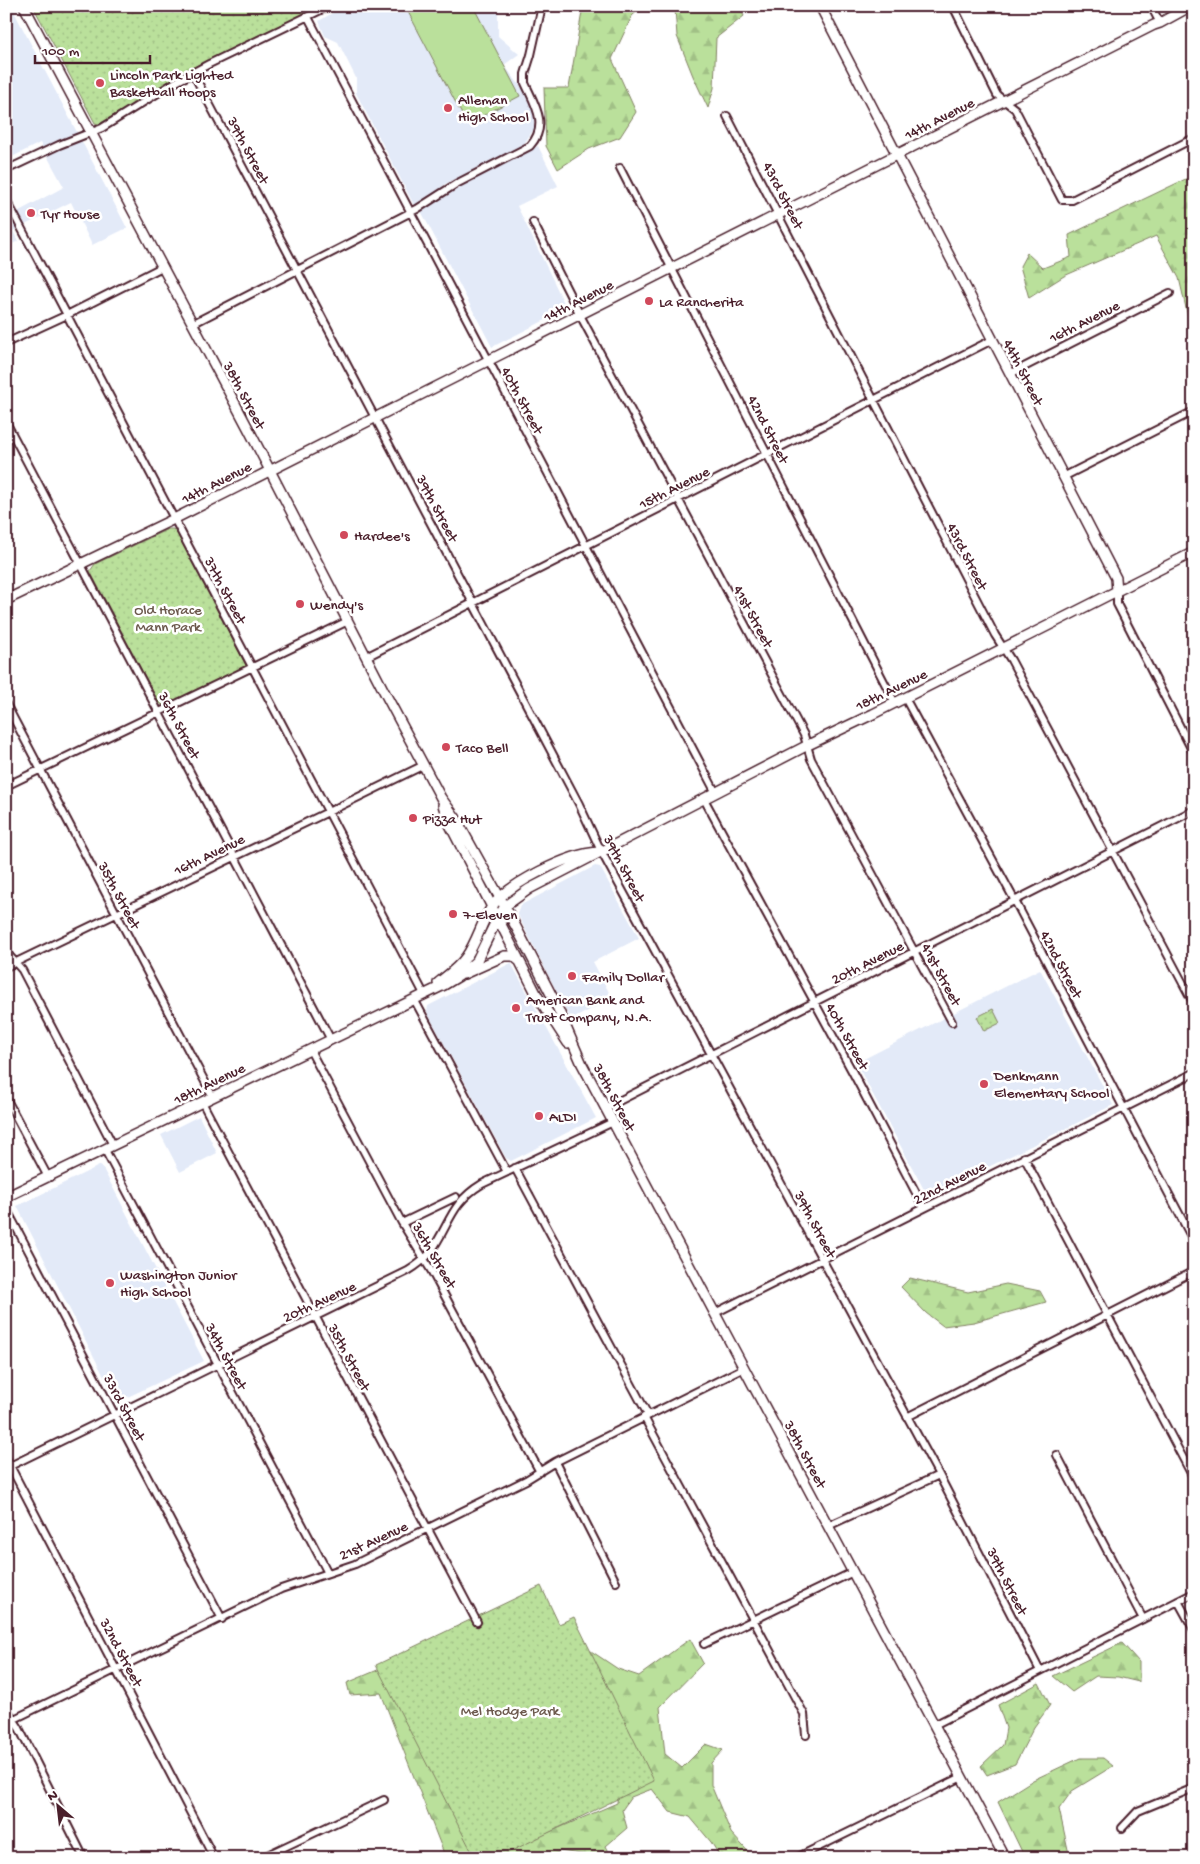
<svg xmlns="http://www.w3.org/2000/svg" width="1200" height="1864" font-family="'Gochi Hand',sans-serif">
  <defs>
    <pattern id="forest-firs" width="22" height="20" patternUnits="userSpaceOnUse" patternTransform="scale(1.25)"><rect width="22" height="20" fill="#bae09b"/><path d="M5 1l3.5 6h-7zM16 11l3.5 6h-7z" fill="#a1c086"/></pattern>
    <pattern id="park-dots" width="8" height="8" patternUnits="userSpaceOnUse" patternTransform="scale(1.25)"><rect width="8" height="8" fill="#bae09b"/><path d="M2 2h.1M6 6h.1" fill="none" stroke="#a1c086" stroke-width="1.8" stroke-linecap="round"/></pattern>
  </defs>
  <rect width="100%" height="100%" fill="#fff"/>
  <filter id="ink" filterUnits="userSpaceOnUse"><feTurbulence type="fractalNoise" baseFrequency=".02" numOctaves="2"/><feDisplacementMap in="SourceGraphic" scale="10" xChannelSelector="R" yChannelSelector="G"/><feConvolveMatrix kernelMatrix="1 2 1 2 8 2 1 2 1" color-interpolation-filters="sRGB"/></filter>
  <g filter="url(#ink)">
    <path fill="#e3eaf8" d="M6,6H11L127,228L92,245L71,202L13,231L18,241L6,247V218L64,187L40,143L6,160Z
      M344,6H498V36L519,54L504,65L524,91L534,113V129L523,145L445,184L442,188L414,205L356,93V78L338,42L325,36L319,21Z
      M538,146L558,186L517,206L567,309L492,347L421,211L466,184Z
      M595,866L600,867L639,938L593,962L612,998L571,1020L517,913L521,905Z
      M511,963L596,1118L511,1161L506,1158L427,1012L428,1006Z
      M1040,969L1113,1105L928,1197L856,1063Z
      M199,1116L217,1153L180,1172L161,1135Z
      M101,1165L204,1361L117,1402L17,1206Z"/>
    <path fill="#bae09b" stroke="#828063" d="M409,6H473L520,96L467,124L406,8Z"/>
    <path fill="url(#forest-firs)" stroke="#828063" d="M583,6H643L632,16L612,59L636,112L620,137L589,149L558,169L546,146L544,88H569Z
      M669,6H739L744,16L716,38L714,88L708,108L693,76L677,36L675,9Z
      M1194,175V335L1192,334L1179,278L1156,236L1064,276L1029,298L1020,266L1027,253L1043,268L1071,257L1069,235Z
      M910,1278L968,1292L1006,1284L1040,1291L1046,1302L974,1322L943,1326L926,1313L901,1287Z
      M690,1639L703,1663L660,1707L665,1754L682,1768L706,1744L723,1750L711,1763V1785L731,1833L754,1858H721L711,1842L690,1817L670,1812L652,1789L631,1797L622,1810L627,1828L606,1846L612,1858H586L582,1854L559,1851L551,1858H489L617,1803L619,1770L585,1647L618,1669L639,1676Z
      M1122,1643L1139,1662V1682L1118,1677L1096,1676L1072,1692L1053,1676Z
      M380,1669L487,1858H443V1851L381,1693L350,1695L347,1683Z
      M1039,1683L1050,1705L1034,1727L1015,1764L987,1775L981,1766L1003,1745L1006,1728L998,1705Z
      M1080,1758H1103L1113,1766L1072,1791L1059,1809L1069,1854L1064,1858H1025L998,1802L1033,1780Z"/>
    <path fill="url(#park-dots)" stroke="#828063" d="M33,6H319L186,73L99,124L95,123Z
      M168,529H173L179,536L246,665L242,669L165,706L159,703L90,571L95,564Z
      M993,1009L1000,1023L984,1031L977,1017Z
      M541,1586L559,1624L574,1617L654,1781L497,1858H475L376,1665Z"/>
    <g fill="none" stroke-linecap="round" stroke-linejoin="round">
      <g stroke="#4a1f2b" stroke-width="10">
        <path id="street" d="M953,6L997,95L1015,109L1062,200H1072L1194,138
          M1151,6L1160,23
          M308,17L716,793
          M193,73L579,804L601,851L939,1475L1040,1671
          M727,116L995,635L1011,660L1194,1004
          M620,168L895,703
          M6,170L59,145L102,128L174,83L209,64L329,6
          M6,199L424,994
          M533,222L580,315L804,735L811,759L952,1022
          M192,324L417,209L456,184L530,146C549,125 535,105 525,83V74L531,55L542,6
          M6,343L67,315L162,267
          M1010,374L1170,293
          M6,422L331,1040
          M1063,477L1194,411
          M1117,591V604L1194,754
          M366,657L992,340
          M905,698L1015,901L1194,1242
          M6,704L213,1097
          M6,786L348,621
          M704,799L852,1071L924,1208
          M6,952L22,970L113,1145
          M6,967L328,812L424,765
          M414,999L507,1172
          M310,1050L402,1223L432,1272L540,1472
          M6,1098L48,1177
          M202,1102L477,1622
          M605,1108L1194,810
          M105,1150L328,1573
          M1024,1157L1194,1479
          M515,1168L648,1415
          M6,1208L222,1619
          M402,1223L456,1197
          M715,1313L1194,1073
          M644,1417L804,1714L806,1735
          M907,1417L1194,1271
          M1057,1455L1143,1619
          M6,1458L214,1858
          M555,1462L616,1582
          M6,1468L408,1271C416,1266 423,1261 429,1254C450,1226 449,1204 482,1184L613,1122
          M828,1526L939,1475
          M1178,1601L1194,1630
          M704,1644L853,1572
          M6,1708L19,1728L84,1858
          M6,1723L281,1589L355,1564L526,1480L555,1462L744,1368
          M934,1725L1194,1593
          M1122,1828L1138,1811L1194,1788
          M261,1858L384,1800
          M796,1858L962,1777"/>
      </g>
      <g stroke="#4a1f2b" stroke-width="12">
        <path id="secondary" d="M24,6L248,428L387,697L441,798L455,817L515,925L555,1002L582,1064L1005,1858
          M820,6L1116,578L1117,591
          M6,600L174,519L1154,25L1160,23L1191,6
          M443,805L448,821L538,997L568,1043
          M464,974L504,956H514L518,960
          M438,983C448,975 459,967 466,957C477,942 481,923 491,908C508,883 569,854 598,852
          M6,1197L444,985L459,976L477,960L497,919L505,906L529,889L808,745L873,714L1194,552"/>
      </g>
      <use href="#street" stroke="#fff" stroke-width="6"/>
      <use href="#secondary" stroke="#fff" stroke-width="9"/>
    </g>
  </g>
  <g fill="#d1495b" stroke="#fff" stroke-width="2">
    <circle cx="100" cy="83" r="5"/>
    <circle cx="448" cy="108" r="5"/>
    <circle cx="31" cy="213" r="5"/>
    <circle cx="649" cy="301" r="5"/>
    <circle cx="344" cy="535" r="5"/>
    <circle cx="300" cy="604" r="5"/>
    <circle cx="446" cy="747" r="5"/>
    <circle cx="413" cy="818" r="5"/>
    <circle cx="453" cy="914" r="5"/>
    <circle cx="572" cy="976" r="5"/>
    <circle cx="516" cy="1008" r="5"/>
    <circle cx="984" cy="1084" r="5"/>
    <circle cx="539" cy="1116" r="5"/>
    <circle cx="110" cy="1283" r="5"/>
  </g>
  <g text-anchor="middle" stroke-width="5" stroke-linejoin="round" paint-order="stroke">
    <g font-size="15" fill="#4a1f2b" stroke="#fff" text-anchor="start">
      <text x="110" y="79">Lincoln Park Lighted<tspan x="110" dy="17">Basketball Hoops</tspan></text>
      <text x="458" y="104">Alleman<tspan x="458" dy="17">High School</tspan></text>
      <text x="41" y="218">Tyr House</text>
      <text x="659" y="306">La Rancherita</text>
      <text x="354" y="540">Hardee's</text>
      <text x="310" y="609">Wendy's</text>
      <text x="456" y="752">Taco Bell</text>
      <text x="423" y="823">Pizza Hut</text>
      <text x="463" y="919">7-Eleven</text>
      <text x="582" y="981">Family Dollar</text>
      <text x="526" y="1004">American Bank and<tspan x="526" dy="17">Trust Company, N.A.</tspan></text>
      <text x="994" y="1080">Denkmann<tspan x="994" dy="17">Elementary School</tspan></text>
      <text x="549" y="1121">ALDI</text>
      <text x="120" y="1279">Washington Junior<tspan x="120" dy="17">High School</tspan></text>
    </g>
    <g font-size="15" fill="#4a1f2b" stroke="#fff">
      <text transform="translate(939 118) rotate(-27)" y="5">14th Avenue</text>
      <text transform="translate(249 150) rotate(62)" y="5">39th Street</text>
      <text transform="translate(784 195) rotate(63)" y="5">43rd Street</text>
      <text transform="translate(578 300) rotate(-27)" y="5">14th Avenue</text>
      <text transform="translate(1084 321) rotate(-27)" y="5">16th Avenue</text>
      <text transform="translate(1024 372) rotate(63)" y="5">44th Street</text>
      <text transform="translate(245 395) rotate(62)" y="5">38th Street</text>
      <text transform="translate(523 400) rotate(62)" y="5">40th Street</text>
      <text transform="translate(769 429) rotate(63)" y="5">42nd Street</text>
      <text transform="translate(216 482) rotate(-27)" y="5">14th Avenue</text>
      <text transform="translate(674 487) rotate(-27)" y="5">15th Avenue</text>
      <text transform="translate(438 508) rotate(62)" y="5">39th Street</text>
      <text transform="translate(968 556) rotate(63)" y="5">43rd Street</text>
      <text transform="translate(226 590) rotate(62)" y="5">37th Street</text>
      <text transform="translate(754 616) rotate(62)" y="5">41st Street</text>
      <text transform="translate(891 689) rotate(-26)" y="5">18th Avenue</text>
      <text transform="translate(180 725) rotate(62)" y="5">36th Street</text>
      <text transform="translate(209 854) rotate(-26)" y="5">16th Avenue</text>
      <text transform="translate(625 868) rotate(62)" y="5">39th Street</text>
      <text transform="translate(120 895) rotate(62)" y="5">35th Street</text>
      <text transform="translate(867 962) rotate(-27)" y="5">20th Avenue</text>
      <text transform="translate(1062 964) rotate(62)" y="5">42nd Street</text>
      <text transform="translate(942 974) rotate(62)" y="5">41st Street</text>
      <text transform="translate(848 1036) rotate(61)" y="5">40th Street</text>
      <text transform="translate(209 1083) rotate(-26)" y="5">18th Avenue</text>
      <text transform="translate(615 1097) rotate(62)" y="5">38th Street</text>
      <text transform="translate(949 1182) rotate(-27)" y="5">22nd Avenue</text>
      <text transform="translate(816 1224) rotate(62)" y="5">39th Street</text>
      <text transform="translate(435 1255) rotate(60)" y="5">36th Street</text>
      <text transform="translate(319 1301) rotate(-25)" y="5">20th Avenue</text>
      <text transform="translate(227 1356) rotate(62)" y="5">34th Street</text>
      <text transform="translate(350 1357) rotate(62)" y="5">35th Street</text>
      <text transform="translate(125 1407) rotate(62)" y="5">33rd Street</text>
      <text transform="translate(806 1454) rotate(62)" y="5">38th Street</text>
      <text transform="translate(373 1540) rotate(-25)" y="5">21st Avenue</text>
      <text transform="translate(1008 1581) rotate(63)" y="5">39th Street</text>
      <text transform="translate(122 1652) rotate(62)" y="5">32nd Street</text>
    </g>
    <g font-size="15" fill="#6c594d" stroke="#fff">
      <text x="168" y="614">Old Horace<tspan x="168" dy="17">Mann Park</tspan></text>
      <text x="510" y="1715">Mel Hodge Park</text>
    </g>
  </g>
  <rect width="1200" height="1864" fill="none" stroke="#fff" stroke-width="25"/>
  <rect x="12" y="12" width="1175" height="1839" fill="none" stroke="#4a1f2b" stroke-width="2" filter="url(#ink)"/>
  <g transform="translate(58 1806) rotate(332)" stroke="#ffffff" stroke-width="4" paint-order="stroke">
  <path d="M0-4L9 19L0 12L-9 19Z" fill="#4a1f2b"/>
  <text y="-8" font-size="14" font-weight="bold" text-anchor="middle" fill="#4a1f2b">N</text>
  </g>
  <path d="M35 55v8h115v-8" fill="none" stroke="#4a1f2b" stroke-width="2.5"/>
  <text x="42" y="55" font-size="15" fill="#4a1f2b" stroke="#ffffff" stroke-width="4" paint-order="stroke">100 m</text>
</svg>
